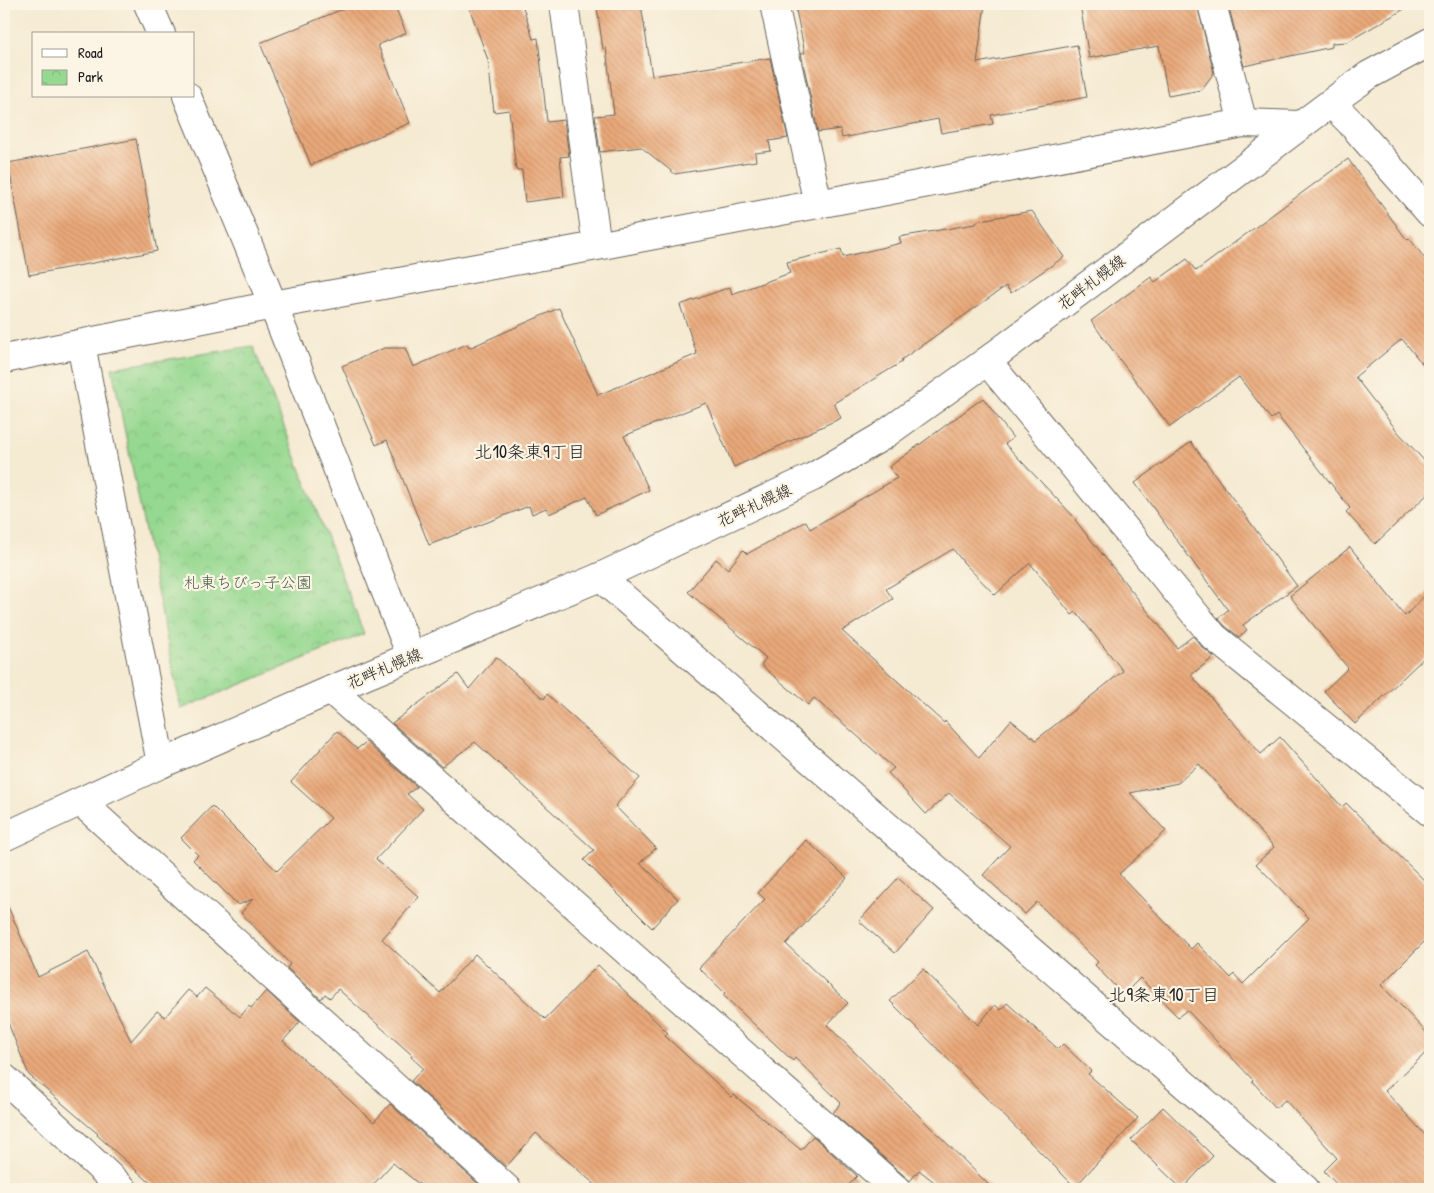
<svg xmlns="http://www.w3.org/2000/svg" width="1434" height="1193" font-family="'Patrick Hand','Klee One',sans-serif">
  <defs>
    <pattern id="park-crowns" width="20" height="18" patternUnits="userSpaceOnUse" patternTransform="scale(1.25)"><rect width="20" height="18" fill="#95d890"/><path d="M2 6a3 3 0 1 1 6 0M12 15a3 3 0 1 1 6 0" fill="none" stroke="#80b97c"/></pattern>
    <pattern id="building-back-hatch" width="6" height="6" patternUnits="userSpaceOnUse" patternTransform="scale(1.25)"><rect width="6" height="6" fill="#e9a879"/><path d="M-1 5l2 2M0 0l6 6M5-1l2 2" fill="none" stroke="#c79068"/></pattern>
  </defs>
  <rect width="100%" height="100%" fill="#fcf5e5"/>
  <filter id="ink" filterUnits="userSpaceOnUse"><feTurbulence type="fractalNoise" baseFrequency=".02" numOctaves="2"/><feDisplacementMap in="SourceGraphic" scale="10" xChannelSelector="R" yChannelSelector="G"/><feConvolveMatrix kernelMatrix="1 2 1 2 8 2 1 2 1" color-interpolation-filters="sRGB"/></filter>
  <filter id="wash" filterUnits="userSpaceOnUse"><feTurbulence type="fractalNoise" baseFrequency=".0096" numOctaves="4" result="noise"/><feDisplacementMap in="SourceGraphic" scale="20" xChannelSelector="R" yChannelSelector="G"/><feGaussianBlur stdDeviation="1.12" result="paint"/><feColorMatrix in="noise" values="0 0 0 0 0 0 0 0 0 0 0 0 0 0 0 0 0 1.4 0 .05"/><feComposite in="paint" operator="in"/></filter>
  <g filter="url(#wash)">
    <rect width="100%" height="100%" fill="#f5ead2"/>
    <path fill="url(#park-crowns)" stroke="#587a56" d="M253,346L364,634L181,709L112,368Z"/>
    <g id="blocks">
      <path fill="url(#building-back-hatch)" fill-rule="evenodd" d="M355,4H394L406,33L378,45L410,123L311,165L260,43Z
        M468,4H522L533,39L538,38L547,122L564,120L569,156L560,157L564,197L525,202L522,170H516L509,110L494,112L488,60Z
        M628,4H641L652,76L770,58L788,138L769,141L771,151L755,153L756,161L675,174L641,147L600,152L595,116L614,114L606,48L603,49L597,8Z
        M829,4H985L977,63L1077,45L1087,97L991,115L993,124L941,133L938,119L842,138L840,129L818,132L801,53H805L796,10Z
        M1080,4H1197L1214,73L1201,90L1168,96L1159,46L1089,58Z
        M1228,4H1413L1347,42L1332,43V47L1244,66Z
        M136,139L157,251L29,275L8,163Z
        M1348,159L1407,240L1409,238L1430,265V373L1402,339L1355,377L1398,432L1430,467V492L1375,544L1346,512L1350,508L1277,415L1271,419L1239,377L1170,427L1091,321L1151,277L1155,282L1187,259L1196,271Z
        M1032,211L1064,257L1011,293L1006,286L901,360L902,362L834,403L841,418L734,467L706,403L624,436L649,490L596,515L587,497L549,514L546,508L532,514L529,506L429,545L387,440L376,445L342,366L384,348H405L413,367L467,344L469,348L559,308L598,395L697,354L680,305L730,287L732,294L790,273L787,262L841,249L843,257L901,243L899,237L975,224L980,220Z
        M983,398L1013,438L1005,444L1076,519L1075,520L1177,648L1193,636L1202,647L1214,657L1191,675L1261,754L1280,737L1342,807L1346,803L1430,886V936L1381,985L1430,1036V1049L1385,1091L1430,1140V1189H1341L1324,1171L1337,1158L1285,1100L1276,1108L1252,1081L1253,1080L1187,1010L1178,1017L1140,978L1123,995L1095,965L1098,962L1037,902L1025,914L983,875L1010,846L949,793L926,814L888,773L894,768L814,698L808,705L761,665L766,658L688,592L716,559L728,569L743,550L747,554L806,521L810,529L897,478L889,467ZM953,549L963,562L995,595L1030,563L1072,615L1076,612L1123,671L1036,740L1011,720L979,758L945,721L944,723L842,631L893,599L886,589ZM1199,764L1274,847L1256,864L1309,918L1243,984L1234,974L1231,978L1197,943L1191,949L1119,874L1166,831L1130,793L1178,783Z
        M1191,442L1297,586L1243,625L1247,630L1239,637L1225,626L1218,618L1228,610L1135,483Z
        M1350,547L1405,616L1430,590V652L1355,724L1324,691L1348,668L1290,596Z
        M496,657L544,699L547,694L640,778L615,806L656,848L640,863L678,899L652,928L584,860L594,850L475,742L442,767L392,723L458,674L469,689Z
        M337,731L357,749L366,742L417,787L407,794L423,809L376,859L419,897L382,939L440,993L475,954L545,1019L598,965L668,1033L665,1036L732,1097L734,1095L801,1150L813,1136L857,1176L845,1189H600L536,1133L506,1167L411,1081L423,1068L411,1057L412,1055L338,989L330,998L325,994L321,999L287,968L290,964L241,913L253,899L238,905L193,860L198,855L181,838L212,806L277,871L331,818L291,782Z
        M806,840L847,878L786,944L848,1003L827,1025L993,1189H943L919,1170L910,1181L833,1113L841,1103L795,1058L793,1061L723,995L725,993L699,968L765,899L758,893Z
        M898,878L934,910L895,953L859,921Z
        M4,897L38,977L88,952L131,1041L157,1011L165,1017L188,990L197,997L205,988L240,1017L249,1006L251,1008L266,991L300,1022L283,1041L318,1072L374,1122L390,1104L484,1189H425L393,1163L369,1189H157L97,1135L98,1134L29,1075L4,1013Z
        M923,969L978,1025L995,1005L1001,1010L1007,1003L1058,1049L1063,1044L1091,1071L1088,1074L1138,1118L1075,1187L890,1001Z
        M1163,1107L1213,1156L1182,1189L1131,1140Z"/>
    </g>
  </g>
  <g filter="url(#ink)">
    <use href="#blocks" fill-opacity="0" stroke="#68645c" stroke-width="1"/>
    <g fill="none" stroke-linecap="round" stroke-linejoin="round">
      <g stroke="#68645c" stroke-width="30">
        <path id="minor" d="M148,4L161,34
          M564,4L597,246
          M774,4L818,204
          M1212,4L1243,123
          M187,96L273,305L411,656
          M1331,103L1351,123L1430,213
          M81,344L161,764
          M4,359L273,305L597,246L1243,123L1300,125
          M987,361L1214,637L1430,812
          M600,577L1305,1189
          M331,690L896,1189
          M81,802L507,1189
          M4,1078L123,1189"/>
      </g>
      <g stroke="#68645c" stroke-width="30">
        <path id="major" d="M4,837L161,764L331,690L600,577L813,477L881,437L987,361L1348,90L1369,75L1430,42"/>
      </g>
      <use href="#minor" stroke="#fff" stroke-width="28"/>
      <use href="#major" stroke="#fff" stroke-width="28"/>
    </g>
  </g>
  <g text-anchor="middle" stroke-width="4.5" stroke-linejoin="round" paint-order="stroke">
    <g font-size="16" fill="#1c1c1c" stroke="#fcf5e5">
      <text transform="translate(1091 282) rotate(-37)" y="6">花畔札幌線</text>
      <text transform="translate(754 505) rotate(-25)" y="6">花畔札幌線</text>
      <text transform="translate(384 668) rotate(-23)" y="6">花畔札幌線</text>
    </g>
    <g font-size="16" fill="#465e45" stroke="#fcf5e5">
      <text x="248" y="588">札東ちびっ子公園</text>
    </g>
    <g font-size="18" fill="#1c1c1c" stroke="#fcf5e5">
      <text x="530" y="458">北10条東9丁目</text>
      <text x="1164" y="1001">北9条東10丁目</text>
    </g>
  </g>
  <rect width="1434" height="1193" fill="none" stroke="#fcf5e5" stroke-width="20"/>
  <rect x="32" y="32" width="162" height="65" fill="#fcf5e5" stroke="#a29e95"/>
  <rect x="42" y="49" width="25" height="8" fill="#ffffff" stroke="#a29e95"/>
  <text x="78" y="58" font-size="15" fill="#1c1c1c">Road</text>
  <rect x="42" y="70" width="25" height="15" fill="url(#park-crowns)" stroke="#a29e95"/>
  <text x="78" y="82" font-size="15" fill="#1c1c1c">Park</text>
</svg>
